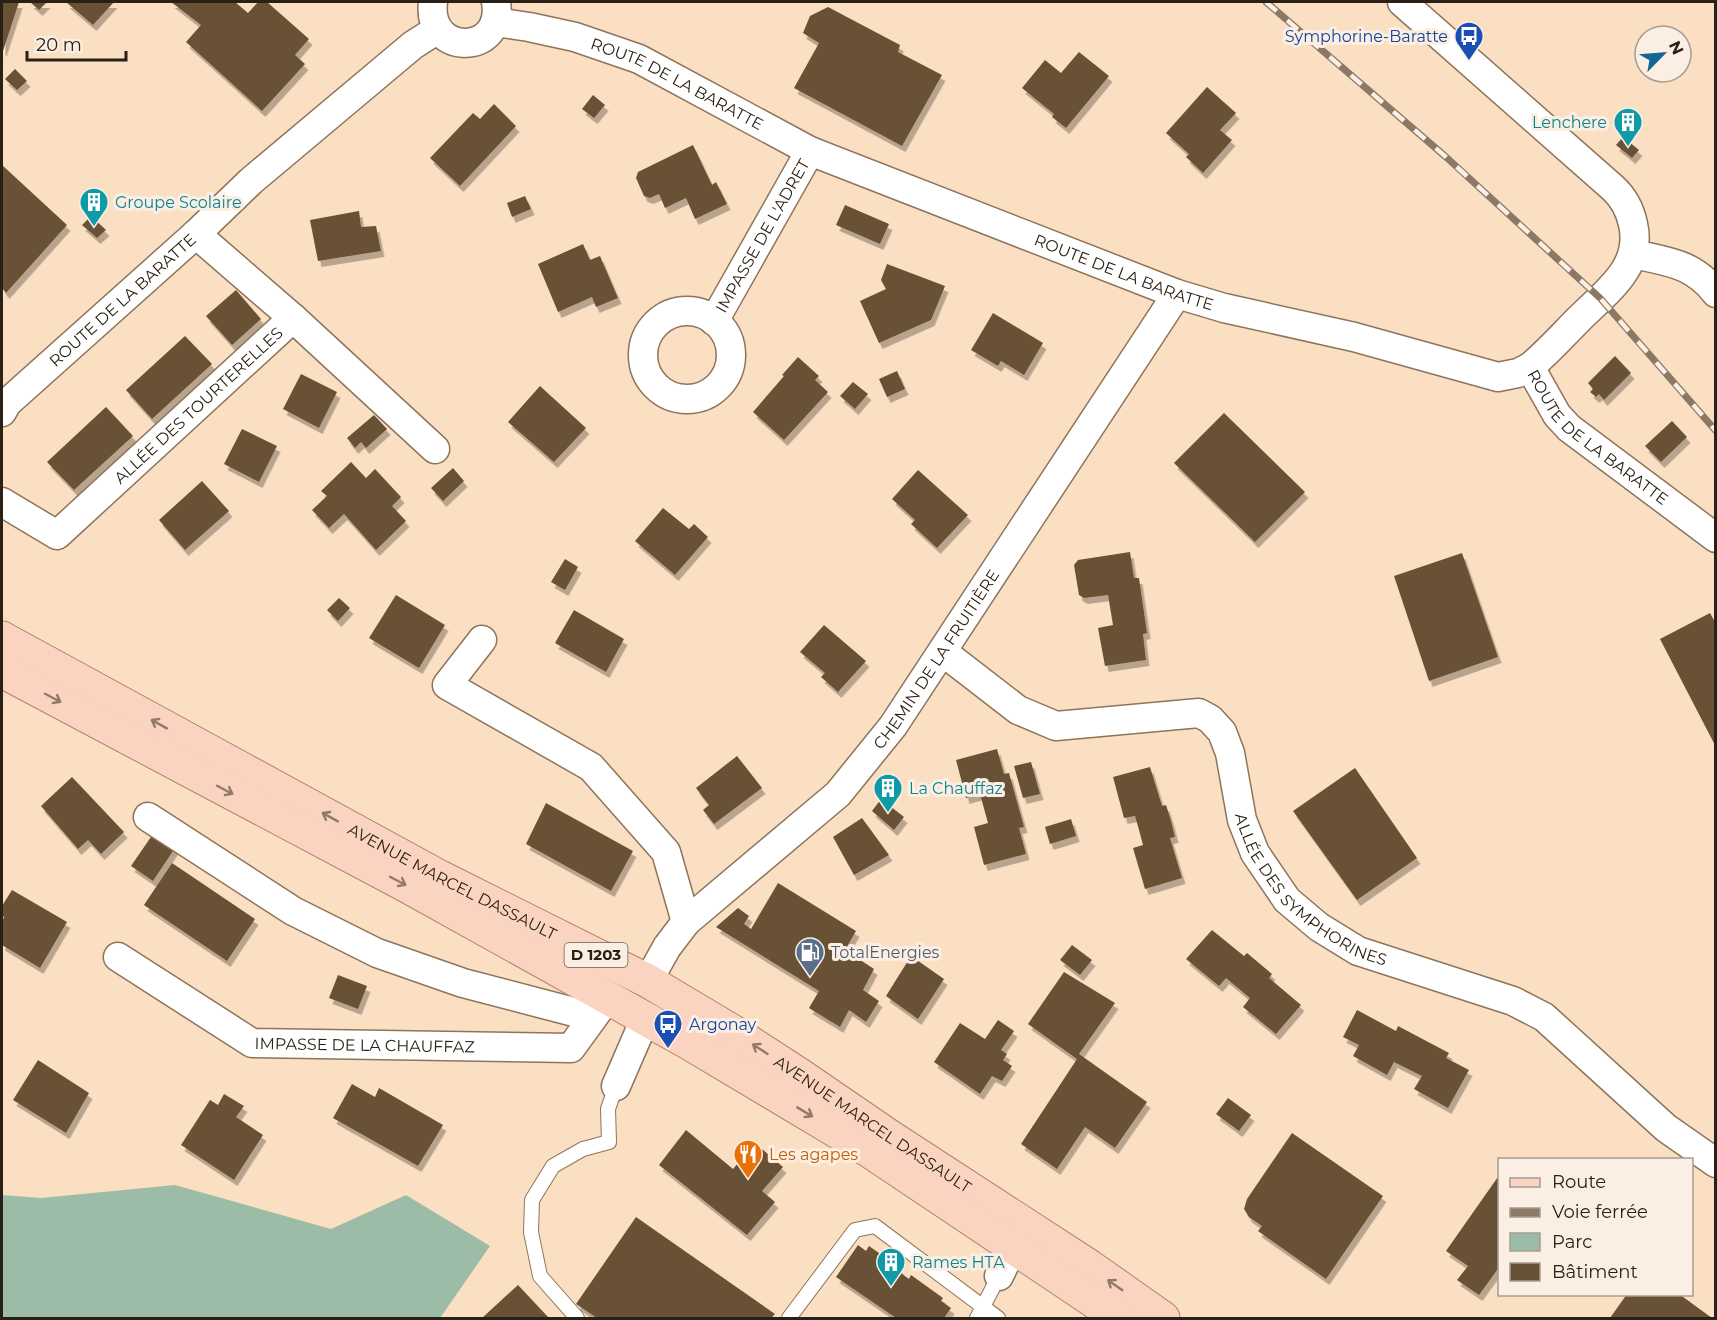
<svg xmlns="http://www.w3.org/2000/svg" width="1717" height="1320" font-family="Montserrat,sans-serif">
  <defs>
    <filter id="shadow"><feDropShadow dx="3.5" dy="6" stdDeviation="0" flood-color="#0004"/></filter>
  </defs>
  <rect width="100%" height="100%" fill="#fbdfc2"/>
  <path fill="#9dbca7" d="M175,1185L331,1229L406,1195L490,1246L440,1318H2V1195L41,1198Z"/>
  <path fill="#675134" filter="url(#shadow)" d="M2,2H19L3,51L2,49Z
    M30,2H47L39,10Z
    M66,2H114L93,25Z
    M171,2H235L248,13L258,2H267L309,39L295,55L305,64L262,111L186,42L201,25Z
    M828,7L900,45L898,52L942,75L902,146L794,88L819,43L803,33L810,16Z
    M1079,52L1109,76L1066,128L1052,117L1054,114L1022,88L1045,60L1061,73Z
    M15,69L27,81L17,90L5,79Z
    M1207,87L1236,113L1220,130L1232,140L1203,173L1186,157L1189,154L1166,133Z
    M593,95L605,105L594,118L582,109Z
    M494,104L516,126L460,186L430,158L473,113L480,119Z
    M1623,137L1639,150L1632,158L1616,145Z
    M693,145L712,185L716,182L727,204L695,219L686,198L665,208L659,194L650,198L644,196L636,178L638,172Z
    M2,165L67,225L6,293L2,288Z
    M525,196L531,209L512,217L507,203Z
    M845,205L889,224L880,244L836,225Z
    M359,211L361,227L376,226L381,251L318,261L310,220Z
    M91,216L106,230L97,238L82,225Z
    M583,244L590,260L600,256L618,298L596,307L592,297L558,312L538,264Z
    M887,264L945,286L931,320L879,343L860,301L886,289L881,280Z
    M236,290L261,319L232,345L206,316Z
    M993,313L1043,343L1024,375L1001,361L998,366L971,350Z
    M185,336L212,364L152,419L126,390Z
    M1615,356L1631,373L1604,400L1599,394L1596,397L1590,392L1593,389L1588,383Z
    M798,357L819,376L815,380L828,392L784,440L753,412L784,376L782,375Z
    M897,371L905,389L887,397L879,379Z
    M301,374L337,392L319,428L283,409Z
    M853,382L868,394L855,409L840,396Z
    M540,386L586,428L554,462L508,422Z
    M106,407L133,436L74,490L47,462Z
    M1224,413L1305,492L1255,542L1174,463Z
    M374,415L387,429L366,448L361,442L355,448L347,438Z
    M1672,421L1687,437L1661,462L1645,446Z
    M242,429L277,446L259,482L224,464Z
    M351,462L366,478L375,469L401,497L392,506L406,521L376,550L344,514L329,528L312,510L327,496L321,491Z
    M453,468L464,481L443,501L431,488Z
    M918,470L968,515L937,548L911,524L915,520L892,499Z
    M202,481L229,511L185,550L159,520Z
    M663,508L689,529L694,524L708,537L675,575L635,541Z
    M1130,552L1134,578H1139L1147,633L1143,634L1146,660L1105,666L1098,628L1113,625L1108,595L1084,598L1079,595L1074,565L1078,560Z
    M1462,553L1498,657L1429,681L1394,576Z
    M565,559L578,567L565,590L551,582Z
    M396,595L445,625L419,668L369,638Z
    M339,598L350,608L338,621L327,610Z
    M574,610L624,639L606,672L555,643Z
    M1710,613L1716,624V747L1660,639Z
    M824,625L866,661L838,692L821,677L825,673L800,652Z
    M997,749L1004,774L1009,773L1021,816L1024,827L1019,828L1026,854L984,865L974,827L988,823L980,794L966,798L956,760Z
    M737,756L762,788L714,824L703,810L709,805L696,788Z
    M1031,762L1040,794L1023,798L1014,766Z
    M1150,767L1162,806L1166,805L1171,821L1175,837L1170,838L1182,878L1145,889L1133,848L1143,845L1139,830L1135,816L1124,818L1113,777Z
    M1355,768L1417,858L1357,900L1293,811Z
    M72,777L124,832L101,854L88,840L78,849L41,806Z
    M881,799L904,817L894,830L872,811Z
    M546,803L633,851L611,891L526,844Z
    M862,818L889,855L854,875L833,837Z
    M1071,819L1076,836L1050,844L1045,827Z
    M153,834L175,848L153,881L131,866Z
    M172,863L255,919L227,961L144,905Z
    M778,883L856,931L845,950L874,969L863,990L879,1001L866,1022L849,1010L840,1027L809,1008L819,991L716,927L738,908L749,916L744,924L751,929Z
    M12,890L67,922L40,968L2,945V922L4,917L2,915V906Z
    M1212,930L1244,956L1247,953L1272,974L1269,978L1301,1005L1276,1034L1243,1007L1250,998L1226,978L1219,986L1186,959Z
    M1072,945L1092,960L1080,975L1060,960Z
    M911,956L944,979L918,1019L886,996Z
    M1064,972L1115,1003L1079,1054L1147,1102L1115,1148L1085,1127L1057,1169L1021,1144L1077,1059L1028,1024Z
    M338,975L367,986L358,1009L329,998Z
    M1357,1010L1396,1031L1398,1026L1449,1053L1446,1058L1469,1070L1448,1108L1414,1089L1422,1076L1394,1062L1387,1075L1353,1056L1359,1045L1343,1037Z
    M998,1020L1014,1031L1001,1050L1007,1054L1003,1060L1012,1066L1002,1081L992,1076L980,1094L934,1062L960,1023L985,1039Z
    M38,1060L89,1093L66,1133L13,1100Z
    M352,1084L375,1097L379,1088L443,1125L418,1166L333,1118Z
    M224,1094L244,1106L236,1117L263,1135L234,1180L181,1145L210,1100L218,1105Z
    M1228,1098L1251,1115L1239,1131L1216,1114Z
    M686,1130L733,1169L755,1143L783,1167L762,1191L775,1202L747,1235L659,1165Z
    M1292,1133L1383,1196L1326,1279L1258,1231L1262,1226L1249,1217L1244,1209L1247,1199Z
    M1500,1174V1266L1479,1295L1457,1280L1468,1266L1446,1251Z
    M636,1217L775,1314L771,1318H597L576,1304Z
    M858,1245L866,1251L869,1246L900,1268L898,1271L909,1279L911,1275L943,1298L941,1301L951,1308L944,1318H896L836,1277Z
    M518,1285L549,1318H482Z
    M1627,1294H1679L1712,1318H1610Z"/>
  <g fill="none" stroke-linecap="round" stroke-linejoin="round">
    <g stroke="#8d745a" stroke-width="16">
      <path id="lane" d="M577,1318L540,1276L531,1232L532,1200L553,1166L583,1149L609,1142L608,1109L616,1086
        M789,1318L855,1230L875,1226L998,1318
        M977,1318L999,1276"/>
    </g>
    <g stroke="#8d745a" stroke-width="31">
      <g id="street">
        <path d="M433,2C426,57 505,56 496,2"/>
        <path d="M1402,2L1613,188C1624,198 1630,210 1633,224C1643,267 1606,292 1579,319C1563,335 1548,352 1530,367"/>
        <path id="s1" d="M495,22L529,27L575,37L639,59L810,151L1177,294L1224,308L1354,337L1498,377L1518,373L1530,367L1557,415L1569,428L1716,538"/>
        <path d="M1634,254C1668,262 1693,263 1716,293"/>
        <circle cx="687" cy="355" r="44"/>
        <path d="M293,318L435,449"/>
        <path id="s2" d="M714,321L810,151"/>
        <path id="s3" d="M2,412L7,403L196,234L251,181L413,45L438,29"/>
        <path id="s4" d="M2,502L57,535L293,318L196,234"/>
        <path d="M482,640L447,685L591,767L666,852L686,922"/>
        <path id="s5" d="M943,652L1018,710L1056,726L1199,713L1210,719L1222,732L1230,753L1242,820L1255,853L1287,900L1319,927L1358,951L1513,1001L1544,1017L1666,1128L1716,1163"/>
        <path d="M148,817L293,911L377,953L463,983L593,1017"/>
        <path id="s6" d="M118,957L252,1043L571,1048L608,997"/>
        <path id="s7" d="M648,981L667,947L686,922L838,794L893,726L1177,294"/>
        <path d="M616,1086L645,1019"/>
        <path d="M999,1276L1013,1247"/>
      </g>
    </g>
    <g stroke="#b1816a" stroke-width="35">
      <g id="primary">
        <path id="s8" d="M2,638L440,877L648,981L732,1031L800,1075L889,1136L1089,1266L1163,1318"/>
        <path d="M2,671L407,886L689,1043L868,1150L1119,1318"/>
      </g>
    </g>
    <use href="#lane" stroke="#fff" stroke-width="14"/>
    <use href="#street" stroke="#fff" stroke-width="28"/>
    <use href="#primary" stroke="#fbd3c1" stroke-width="33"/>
    <g stroke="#8b7966" stroke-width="7">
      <path id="rail" d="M1266,2L1446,157L1600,298L1716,431"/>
    </g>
    <use href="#rail" stroke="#fbefe4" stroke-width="4.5" stroke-dasharray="14" stroke-linecap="butt"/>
  </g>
  <defs><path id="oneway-shaft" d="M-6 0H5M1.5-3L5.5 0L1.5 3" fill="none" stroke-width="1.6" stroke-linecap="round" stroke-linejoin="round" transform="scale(1.5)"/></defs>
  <g stroke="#927a6b">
    <use href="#oneway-shaft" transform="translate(53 698) rotate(28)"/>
    <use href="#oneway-shaft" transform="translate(159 724) rotate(-151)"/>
    <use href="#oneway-shaft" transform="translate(225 790) rotate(28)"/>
    <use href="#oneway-shaft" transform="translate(330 817) rotate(-151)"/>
    <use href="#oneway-shaft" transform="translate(398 881) rotate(28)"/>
    <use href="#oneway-shaft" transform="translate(760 1049) rotate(-147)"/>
    <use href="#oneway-shaft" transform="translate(805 1112) rotate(31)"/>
    <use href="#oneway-shaft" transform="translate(1115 1285) rotate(-145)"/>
  </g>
  <defs>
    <g id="bus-pin" transform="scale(1.5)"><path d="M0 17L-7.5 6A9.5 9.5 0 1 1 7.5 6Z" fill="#1a4fb4" stroke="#fbefe4"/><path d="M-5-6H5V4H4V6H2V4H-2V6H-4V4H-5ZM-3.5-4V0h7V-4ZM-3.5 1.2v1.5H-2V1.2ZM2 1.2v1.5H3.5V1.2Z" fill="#fff"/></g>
    <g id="building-pin" transform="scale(1.5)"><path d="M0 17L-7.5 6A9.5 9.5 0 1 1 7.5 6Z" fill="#0f9aa8" stroke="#fbefe4"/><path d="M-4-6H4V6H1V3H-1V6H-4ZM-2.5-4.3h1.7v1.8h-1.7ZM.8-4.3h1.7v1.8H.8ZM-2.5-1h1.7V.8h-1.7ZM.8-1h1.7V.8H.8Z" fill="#fff"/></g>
    <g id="fuel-pin" transform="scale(1.5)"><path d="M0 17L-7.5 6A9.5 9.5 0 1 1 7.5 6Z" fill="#5c6f8a" stroke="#fbefe4"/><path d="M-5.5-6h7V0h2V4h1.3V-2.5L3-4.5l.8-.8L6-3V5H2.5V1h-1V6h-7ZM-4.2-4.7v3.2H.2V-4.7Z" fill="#fff"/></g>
    <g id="restaurant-pin" transform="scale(1.5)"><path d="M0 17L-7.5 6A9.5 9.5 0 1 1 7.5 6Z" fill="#e8710a" stroke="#fbefe4"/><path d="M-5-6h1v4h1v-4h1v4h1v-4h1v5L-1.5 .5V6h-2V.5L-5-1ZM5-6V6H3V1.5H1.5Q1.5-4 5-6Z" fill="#fff"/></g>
  </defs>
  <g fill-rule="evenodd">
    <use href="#bus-pin" x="1469" y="36"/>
    <use href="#building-pin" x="1628" y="122"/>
    <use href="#building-pin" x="94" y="202"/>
    <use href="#building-pin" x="888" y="788"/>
    <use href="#fuel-pin" x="810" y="952"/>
    <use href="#bus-pin" x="668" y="1024"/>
    <use href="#restaurant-pin" x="748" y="1154"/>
    <use href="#building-pin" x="891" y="1262"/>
  </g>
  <g text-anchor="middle" stroke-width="6" stroke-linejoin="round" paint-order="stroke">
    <rect fill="#fbefe4" stroke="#695e53" stroke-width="1.5" x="564.5" y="943" width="63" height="24" rx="4.5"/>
    <g font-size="15" font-weight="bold" fill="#2a2015">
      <text x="596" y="960">D 1203</text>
    </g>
    <g font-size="16" fill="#164399" stroke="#fbefe4" text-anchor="end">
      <text x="1448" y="42">Symphorine-Baratte</text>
      <text x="689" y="1030" text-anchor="start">Argonay</text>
    </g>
    <g font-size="16" fill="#2a2015" stroke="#fbefe4">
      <text dy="6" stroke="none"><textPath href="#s1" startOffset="194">ROUTE DE LA BARATTE</textPath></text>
      <text dy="6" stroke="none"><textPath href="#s2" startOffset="98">IMPASSE DE L'ADRET</textPath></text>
      <text dy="6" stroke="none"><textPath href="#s1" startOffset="680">ROUTE DE LA BARATTE</textPath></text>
      <text dy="6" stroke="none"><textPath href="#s3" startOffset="165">ROUTE DE LA BARATTE</textPath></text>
      <text dy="6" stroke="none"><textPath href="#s4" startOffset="256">ALLÉE DES TOURTERELLES</textPath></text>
      <text dy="6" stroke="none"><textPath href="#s1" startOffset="1202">ROUTE DE LA BARATTE</textPath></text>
      <text dy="6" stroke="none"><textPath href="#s7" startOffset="436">CHEMIN DE LA FRUITIÈRE</textPath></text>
      <text dy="6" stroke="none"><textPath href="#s8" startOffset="512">AVENUE MARCEL DASSAULT</textPath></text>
      <text dy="6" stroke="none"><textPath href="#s5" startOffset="502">ALLÉE DES SYMPHORINES</textPath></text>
      <text dy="6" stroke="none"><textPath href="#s6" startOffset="272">IMPASSE DE LA CHAUFFAZ</textPath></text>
      <text dy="6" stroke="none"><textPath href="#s8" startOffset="998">AVENUE MARCEL DASSAULT</textPath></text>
    </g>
    <g font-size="16" fill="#0d838f" stroke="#fbefe4" text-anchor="start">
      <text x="1607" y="128" text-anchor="end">Lenchere</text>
      <text x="115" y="208">Groupe Scolaire</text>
      <text x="909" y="794">La Chauffaz</text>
      <text x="912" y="1268">Rames HTA</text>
    </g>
    <g font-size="16" fill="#4e5e75" stroke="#fbefe4" text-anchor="start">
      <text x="831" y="958">TotalEnergies</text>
    </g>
    <g font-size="16" fill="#c56008" stroke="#fbefe4" text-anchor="start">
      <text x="769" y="1160">Les agapes</text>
    </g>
  </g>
  <rect width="1717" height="1320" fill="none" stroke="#2a2015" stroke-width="6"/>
  <rect x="1498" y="1158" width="195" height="138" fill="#fbefe4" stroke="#a79c91" stroke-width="1.5"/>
  <rect x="1510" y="1178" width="30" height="9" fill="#fbd3c1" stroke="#a79c91" stroke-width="1.5"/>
  <text x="1552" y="1188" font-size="18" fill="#2a2015">Route</text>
  <rect x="1510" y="1208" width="30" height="9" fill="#8b7966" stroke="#a79c91" stroke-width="1.5"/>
  <text x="1552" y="1218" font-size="18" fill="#2a2015">Voie ferrée</text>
  <rect x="1510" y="1233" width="30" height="18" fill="#9dbca7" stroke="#a79c91" stroke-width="1.5"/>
  <text x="1552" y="1248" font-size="18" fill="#2a2015">Parc</text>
  <rect x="1510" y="1263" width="30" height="18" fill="#675134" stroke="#a79c91" stroke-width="1.5"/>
  <text x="1552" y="1278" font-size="18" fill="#2a2015">Bâtiment</text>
  <g transform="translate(1663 54) rotate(65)"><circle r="28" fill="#fbefe4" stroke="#a79c91" stroke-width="1.5"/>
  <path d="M0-4.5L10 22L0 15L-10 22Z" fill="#146597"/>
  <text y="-9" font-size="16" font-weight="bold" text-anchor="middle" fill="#2a2015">N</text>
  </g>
  <path d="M27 51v9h99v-9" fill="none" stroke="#2a2015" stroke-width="3"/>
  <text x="36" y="51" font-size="18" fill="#2a2015" stroke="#fbefe4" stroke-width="4.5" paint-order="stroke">20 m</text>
</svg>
